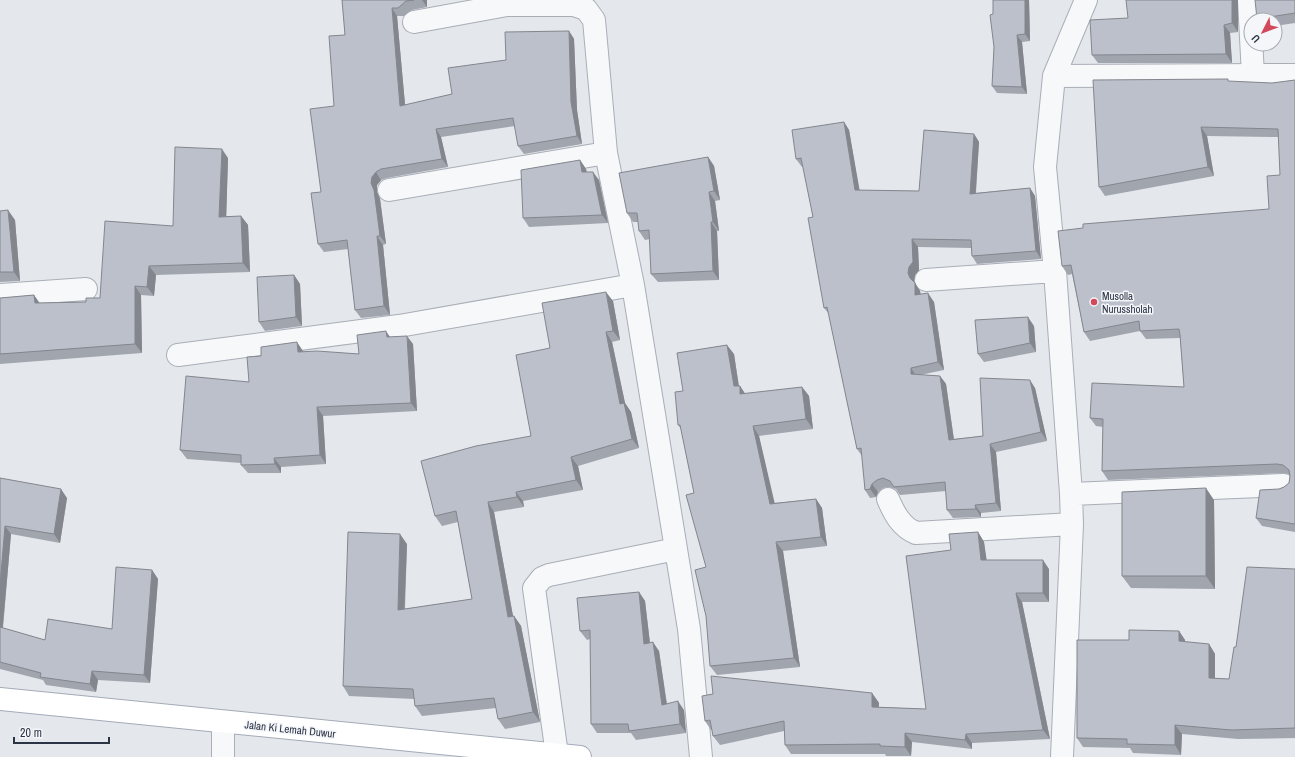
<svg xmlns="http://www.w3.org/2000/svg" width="1295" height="757" font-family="'Archivo Narrow',sans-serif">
  <rect width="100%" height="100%" fill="#e4e7ec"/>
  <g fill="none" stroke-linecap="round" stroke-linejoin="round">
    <g stroke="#a9aeb7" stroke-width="24">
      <path id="minor" d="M1249,0L1253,75
        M414,22L507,5H574L586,9L594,20L606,153L633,285L689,629L701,757
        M1054,76L1295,75
        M389,190L606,153
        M926,280L1055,271
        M0,295L86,289
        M178,355L399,326L633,285
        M1071,494L1284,485
        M888,499C894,513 901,527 916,533L1072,524
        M223,722V757
        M557,755L534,588L542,578L549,575L676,549
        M1062,757L1072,524L1071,494L1055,271L1045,167L1054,76L1086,0"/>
    </g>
    <g stroke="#a3abb8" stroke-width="24">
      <path id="major" d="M0,699L580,757"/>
    </g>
    <use href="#minor" stroke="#f7f8fa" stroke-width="22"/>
    <use href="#major" stroke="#fff" stroke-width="22"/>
  </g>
  <path fill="#a1a5ae" d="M342,0H427V7L412,10L404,16H397L405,105L452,94L506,60L569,31L574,39L577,110L582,144L524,154L518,146L515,126L441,137L448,167L387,178L381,180L377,185V192L380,199L386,244L383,245L390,315L361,318L355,310L348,249L324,252L318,244L321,192L345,35Z
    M993,0H1029L1030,41L1022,42L1027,94L997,93L992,86L994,47Z
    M1238,0V32L1230,33L1232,63H1098L1092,55Z
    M1295,0V23L1275,26V20H1258L1257,19Z
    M1295,80V532L1262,526L1256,518L1279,489L1284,487L1289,483L1290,476L1289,474L1283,473L1108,480L1102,471L1103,427L1096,426L1090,418L1184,387L1180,338L1146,339L1140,331L1090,341L1084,332L1072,274L1068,275L1062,266L1269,209L1280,175L1279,137L1207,136L1214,176L1105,196L1099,187L1229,82L1272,83Z
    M844,122L849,130L859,190L919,191L974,134L979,142L976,193L1030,188L1035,196L1041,259L977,264L972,256L971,248L918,247L919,270L915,275L914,281L920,291L921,294L934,302L944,370L920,375L940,376L946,384L954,439L983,436L1035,388L1047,441L996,452L1001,511L981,513V517L953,518L947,510L946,491L900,495L896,489L889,487L883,488L878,492L876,497L870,498L865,490L862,456L857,449L829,314L824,308L813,217L803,167H802L796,159Z
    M708,157L714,166L720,200L715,201L719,231H717L719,280L658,282L651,274L650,239L645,240L639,231L638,222H633L627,213Z
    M228,158L226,216H241L248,225L250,272L156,275L154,296L141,295L142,353L0,364V298L34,295L39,303L86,302L100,298L173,226Z
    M580,160L586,169L587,172L599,180L608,223L529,227L523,218Z
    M0,211L15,220L20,281L0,282Z
    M294,275L300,284L302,326L265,331L259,322Z
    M613,301L620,340L612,342L625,403L631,412L639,448L578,466L583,490L523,501L524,507L494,512L513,616H514L521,626L540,722L505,729L498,719L496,708L422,716L415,706L414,699L349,696L343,686L407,544L405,609L472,599L458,522L442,526L435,516L531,436L550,348Z
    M1034,326L1036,352L984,362L978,354Z
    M390,337L413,344L417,411L323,416L326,464L281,467V473H248L241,465V463L187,459L180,450L303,351V352L359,354Z
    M734,354L739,386H740L745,394L802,387L809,396L813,429L759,436L774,503L816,499L822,508L827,546L783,551L800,667L717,675L710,666L706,567L694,493L681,429L678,425L683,391Z
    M0,478L67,498L60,543L11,534L3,628L45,640L112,629L152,570L158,579L150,683L98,680L96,692L46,685L43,680L0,669Z
    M1214,500L1215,589L1131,588L1122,576Z
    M978,532L984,542L986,560L1049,569V602H1022L1050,739L972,743V749L912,742L911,756H886L885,754H791L785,745L784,731L720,745L713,736L712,730H711L705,721L872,693L879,703V707L926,709L951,550Z
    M1295,569V738L1238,739L1182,734L1181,755L1133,753L1130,748L1083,747L1077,738L1129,640L1179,631L1185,640V642L1209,644L1215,654V678L1229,679L1236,647Z
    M639,592L645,601L650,643L659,651L667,704L684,710L686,733L636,740L631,733H597L591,724L590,639L587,640L580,631Z"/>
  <path fill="#83868d" d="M422,0H427V7Z
    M1025,0H1029L1030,41L1025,34Z
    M1232,0H1238V32L1232,23Z
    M392,8L397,16L406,115L400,106Z
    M1224,25L1230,33L1232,63L1226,54Z
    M569,31L574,39L577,110L582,144L577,136L571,102Z
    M1017,35L1022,42L1027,94L1022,87Z
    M844,122L849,130L861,198L855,190Z
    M1201,127L1207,136L1214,176L1208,167Z
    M436,129L441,137L448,167L442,159Z
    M974,134L979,142L975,202L970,194Z
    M222,149L228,158L226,226L219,217Z
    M708,157L714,166L720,200L714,191Z
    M580,160L586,169L588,181L582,172Z
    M376,172L381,180L377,185V192L380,199L386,244L380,236L371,183L372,177Z
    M593,172L599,180L608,223L602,215Z
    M1030,188L1035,196L1041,259L1036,251Z
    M709,192L715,201L719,231L713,222Z
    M8,210L15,220L20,281L14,272Z
    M241,216L248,225L250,272L243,263Z
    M711,222L717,231L719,280L713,271Z
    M377,236L383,245L390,315L384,306Z
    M912,239L918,247L919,270L915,275L914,281L915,284V283L920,291L921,303L915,295L908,273Z
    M149,266L156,275L154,296L147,287Z
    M294,275L300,284L302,326L296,317Z
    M135,286L141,295L142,353L135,344Z
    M606,292L613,301L620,340L613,331Z
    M928,293L934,302L944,370L938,362Z
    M34,295L41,305L35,303Z
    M1028,317L1034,326L1036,352L1030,343Z
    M386,331L392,340L387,337Z
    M606,332L612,342L625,403L631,412L639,448L632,439L620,404Z
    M407,336L413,344L417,411L411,403Z
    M297,342L303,351L304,361L298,352Z
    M727,345L734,354L740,395L734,386Z
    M911,368L916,376L911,374Z
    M940,376L946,384L955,448L949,440Z
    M1030,380L1035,388L1047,441L1041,432Z
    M740,386L746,395L740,394Z
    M802,387L809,396L813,429L806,419Z
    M317,407L323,416L326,464L320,455Z
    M753,426L759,436L777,513L770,504Z
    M990,444L996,452L1001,511L996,503Z
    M571,457L578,466L583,490L576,480Z
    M274,458L281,467V473L275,464Z
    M872,484L878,492L876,497L870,489Z
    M1206,488L1214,500L1215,589L1206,576Z
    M61,489L67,498L60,543L54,534Z
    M516,492L523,501L524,507L517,497Z
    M816,499L822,508L827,546L821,537Z
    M488,502L494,512L515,627L508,617Z
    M975,505L981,513V517L976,509Z
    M5,526L11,534L2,635L0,632V585Z
    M978,532L984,542L988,569L981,560Z
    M400,534L407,544L404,619L398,610Z
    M776,542L783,551L800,667L794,658Z
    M1043,560L1049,569V602L1043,593Z
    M152,570L158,579L150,683L144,675Z
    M639,592L645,601L651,652L644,644Z
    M1016,593L1022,602L1050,739L1043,730Z
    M514,616L521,626L540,722L533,712Z
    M1179,631L1185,640V651L1179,641Z
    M653,642L659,651L668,713L662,705Z
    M1209,644L1215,654V687L1209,678Z
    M92,671L98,680L96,692L90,684Z
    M872,693L879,703L878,716L872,707Z
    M678,701L684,710L686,733L680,724Z
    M1175,725L1182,734L1181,755L1175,745Z
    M905,733L912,742L911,756L905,747Z
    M966,734L972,743V749L965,740Z"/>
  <path fill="#bbc0ca" stroke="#83868d" d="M342,0H414L406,1L398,8H392L400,106L452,94L448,68L506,60L505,32L569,31L571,102L577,136L518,146L513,118L436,129L442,159L381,169L376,172L372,177L371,183L374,190L380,236H377L384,306L355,310L347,240L318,244L311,193L321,192L310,109L334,106L329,36L345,35Z
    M993,0H1025V34L1017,35L1022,87L992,86L994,47L990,15L993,14Z
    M1126,0H1232V23L1224,25L1226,54L1092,55L1090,20L1128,18Z
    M1255,0H1295V13L1257,19Z
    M1228,79V81L1272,83L1295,80V524L1256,518L1260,490L1279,489L1284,487L1289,483L1290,476L1289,470L1283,465L1277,464L1102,471L1103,419L1090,418L1092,383L1184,387L1180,335L1179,329L1140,331L1139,321L1084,332L1071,265L1062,266L1058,231L1083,228V224L1269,209L1267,176L1280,175L1278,129L1201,127L1208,167L1099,187L1093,80Z
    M844,122L855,190L919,191L924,130L974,134L970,194L1030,188L1036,251L972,256L971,240L912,239L913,262L909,267L908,273L910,278L915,283V295L928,293L938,362L911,368V374L940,376L949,440L983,436L980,378L1030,380L1041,432L990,444L996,503L975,505L976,509L947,510L945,482L894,487L890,481L883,478L877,480L872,484L870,489L865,490L861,448L857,449L827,307L824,308L808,218L813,217L801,158L796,159L792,130Z
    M175,147L222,149L219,217L241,216L243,263L149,266L147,287L135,286V344L0,354V298L34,295L35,303L86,302V298H100L105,221L173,226Z
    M708,157L714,191L709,192L713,222H711L713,271L651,274L649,230L639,231L637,213H627L619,173Z
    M580,160L582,172H593L602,215L523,218L521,170Z
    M8,210L14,272H0V211Z
    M294,275L296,317L259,322L257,277Z
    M606,292L613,331L606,332L620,404L624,403L632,439L571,457L576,480L516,492L517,497L488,502L508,617L514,616L533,712L498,719L494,698L415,706L413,689L343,686L348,532L400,534L398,610L472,599L456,511L435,516L421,461L476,446L531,436L516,355L550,348L542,303Z
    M1028,317L1030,343L978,354L975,320Z
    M386,331L387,337L407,336L411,403L317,407L320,455L274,458L275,464L241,465V455L180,450L186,376L249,382L247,357L261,356V347L297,342L298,352L317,351L359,354L357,335Z
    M727,345L734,386H740V394L802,387L806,419L753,426L770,504L816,499L821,537L776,542L794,658L710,666L706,616L695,570L706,567L686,495L694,493L680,425H678L675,392L683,391L677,353Z
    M0,478L61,489L54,534L5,526L0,585Z
    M1206,488V576H1122V492Z
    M978,532L981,560H1043V593H1016L1043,730L966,734L965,740L905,733V747L880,746V744L785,745L784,721L713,736L710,720L705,721L702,696L713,694L711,676L872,693V707L926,709L906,556L951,550L949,534Z
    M116,567L152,570L144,675L92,671L90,684L40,677L41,673L0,662V627L45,640L48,619L112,629Z
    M1247,567L1295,569V728L1231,730L1175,725V745L1127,744V739L1077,738V640H1129V630L1179,631V641L1209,644V678L1229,679L1234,647H1236Z
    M639,592L644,644L653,642L662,705L678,701L680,724L629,731L628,724H591L590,630L580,631L577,598Z"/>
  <circle fill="#d1495b" stroke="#f4f6f9" stroke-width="1.5" cx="1094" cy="302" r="4"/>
  <g text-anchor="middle" stroke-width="3" stroke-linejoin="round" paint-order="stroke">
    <g font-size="11" fill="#2b3445" stroke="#f4f6f9" text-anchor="start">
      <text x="1102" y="300">Musolla<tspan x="1102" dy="13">Nurussholah</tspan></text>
    </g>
    <g font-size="11" fill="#2b3445" stroke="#f4f6f9">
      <text transform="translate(290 729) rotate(6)" y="4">Jalan Ki Lemah Duwur</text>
    </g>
  </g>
  <g transform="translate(1263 32) rotate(228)"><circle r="19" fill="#f4f6f9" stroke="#a4a8b1"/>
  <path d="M0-3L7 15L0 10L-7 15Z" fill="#d1495b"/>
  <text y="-6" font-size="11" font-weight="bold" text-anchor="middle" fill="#2b3445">U</text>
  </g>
  <path d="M14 737v6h95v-6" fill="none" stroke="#2b3445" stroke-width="2"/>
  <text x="20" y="737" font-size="12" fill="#2b3445" stroke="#f4f6f9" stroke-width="3" paint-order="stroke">20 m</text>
</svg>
